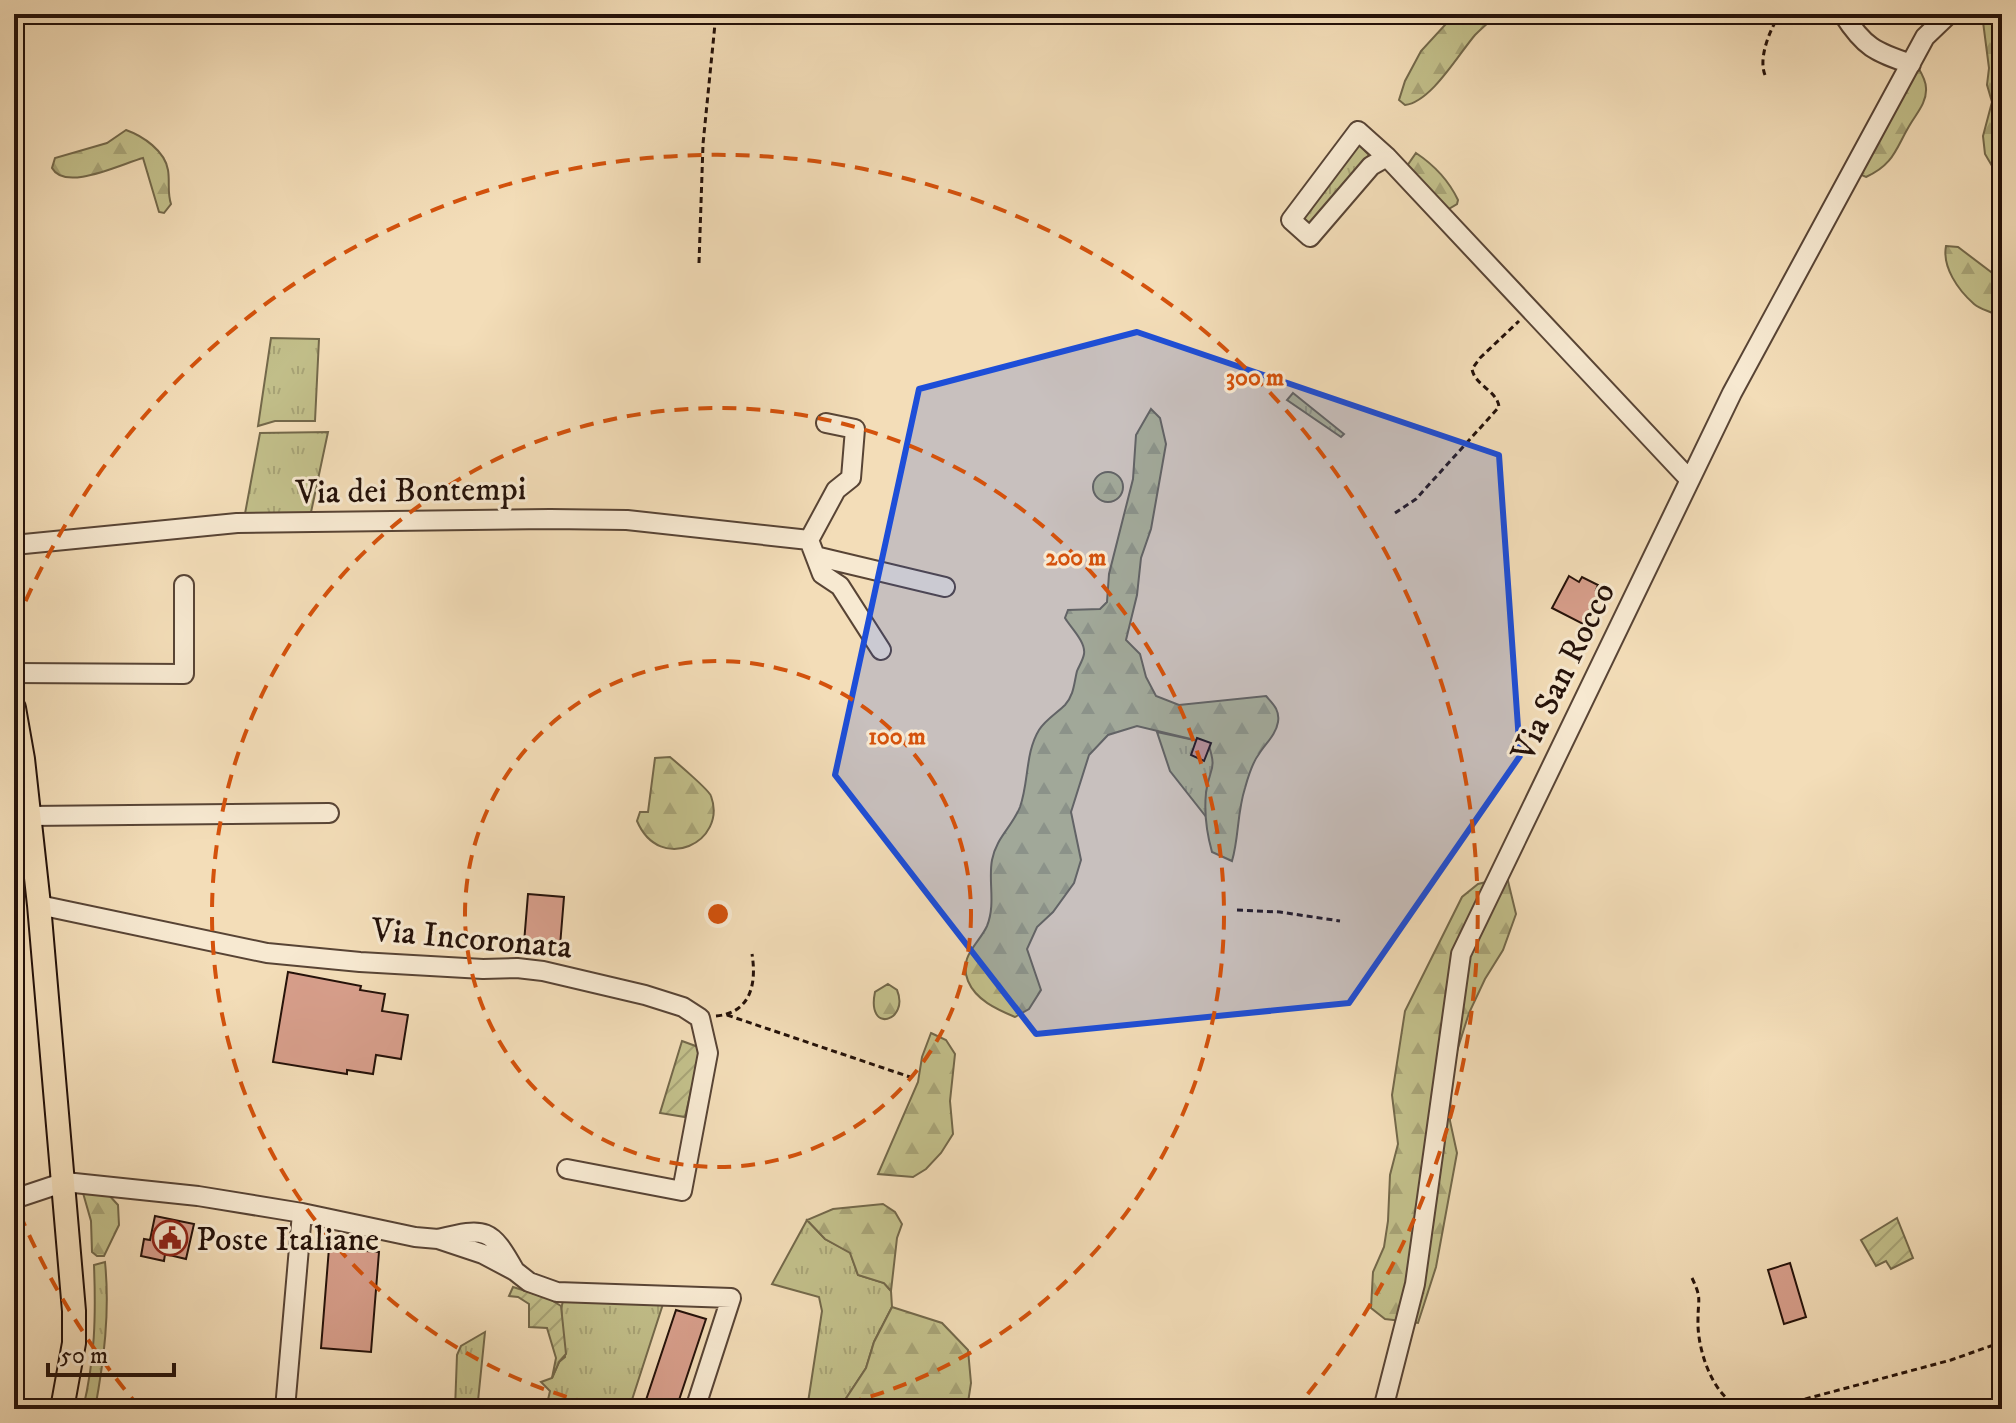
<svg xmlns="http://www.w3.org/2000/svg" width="2016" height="1423" font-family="'IM FELL DW Pica',serif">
  <defs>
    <pattern id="grass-tufts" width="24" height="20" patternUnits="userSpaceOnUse" patternTransform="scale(2)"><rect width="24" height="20" fill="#c2bf8a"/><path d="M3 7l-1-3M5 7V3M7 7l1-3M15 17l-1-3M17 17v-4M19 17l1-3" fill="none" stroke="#a7a376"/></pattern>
    <pattern id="forest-firs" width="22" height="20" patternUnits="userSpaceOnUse" patternTransform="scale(2)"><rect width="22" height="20" fill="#c2bf8a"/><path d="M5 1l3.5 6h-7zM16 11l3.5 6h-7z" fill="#a7a376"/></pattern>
    <pattern id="garden-furrows" width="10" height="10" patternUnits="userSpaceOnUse" patternTransform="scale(2)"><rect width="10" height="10" fill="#c2bf8a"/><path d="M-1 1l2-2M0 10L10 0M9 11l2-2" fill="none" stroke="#a7a376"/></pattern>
  </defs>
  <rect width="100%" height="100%" fill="#f3ddb8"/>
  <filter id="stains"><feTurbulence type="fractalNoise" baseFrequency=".0025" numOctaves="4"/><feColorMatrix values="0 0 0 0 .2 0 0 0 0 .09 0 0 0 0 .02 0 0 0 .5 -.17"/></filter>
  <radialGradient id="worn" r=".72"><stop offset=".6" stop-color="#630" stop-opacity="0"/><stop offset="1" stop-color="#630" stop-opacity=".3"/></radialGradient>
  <path fill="url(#grass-tufts)" stroke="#73684a" stroke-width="2" d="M1359,145L1369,155L1310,225L1300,220Z
    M271,338L319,339L315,421H275L258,426Z
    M1293,393L1344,434L1341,437L1287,400Z
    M328,432L310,517L244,519L260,433Z
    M1157,732L1208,743L1215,762L1206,793L1207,818L1170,771Z
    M807,1220L825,1239L850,1252L858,1275L884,1283L891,1291L892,1307L874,1342L866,1368L839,1409H807L822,1311L819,1297L772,1284Z
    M105,1262C110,1312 104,1360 95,1409H83C95,1358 96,1317 94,1265Z
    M563,1301L663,1304L629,1409H535L547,1404L550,1391L541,1382L552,1378L559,1362L565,1357L561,1309Z
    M485,1332L478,1401L487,1409H455L457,1355L461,1346Z"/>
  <path fill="url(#forest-firs)" stroke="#73684a" stroke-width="2" d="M1455,14H1498C1490,21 1482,28 1475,35C1458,55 1431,102 1405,105L1399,100L1405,81L1421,51Z
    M1982,14H2002V220L1995,171L1985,154L1983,136L1992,102L1987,85L1989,68Z
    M1916,64C1920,71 1926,79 1926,88C1927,102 1917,113 1911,123C1896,147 1895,164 1866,177L1857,173Z
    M126,130C143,136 165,151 168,170C170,182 167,192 171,204L164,213L159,212L143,158C121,164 65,192 52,168L55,158L107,143Z
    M1416,153C1434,165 1449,181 1458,200L1457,204L1447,210L1407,166Z
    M1946,246L1958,247L1999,278L2002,276V320C1994,310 1983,312 1974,304C1958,290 1942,267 1946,246Z
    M1151,409L1160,418L1166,444L1151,529L1141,558L1137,595L1126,640L1140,654L1146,677L1156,696L1179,705L1266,696C1273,704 1280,710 1278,722C1276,735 1265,744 1259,754C1252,763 1248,777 1245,788C1237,813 1239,837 1232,861L1212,852C1207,834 1204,813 1206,793C1209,767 1218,772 1208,743L1137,726L1108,735L1089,755L1071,812L1081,860L1074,883L1053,912L1037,927L1027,949L1041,990L1029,1009L1015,1017C996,1009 976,1000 968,981C958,956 979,944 987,926C996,904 988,881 992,860C996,838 1012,827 1020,807C1029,782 1025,753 1039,730C1045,720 1057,713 1065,705C1074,695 1074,683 1077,671C1079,666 1083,660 1084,654C1086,642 1071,628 1065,618L1068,610L1100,609L1107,602L1109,574L1133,479L1136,435Z
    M1093 487a15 15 0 1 1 30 0a15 15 0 1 1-30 0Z
    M670,757C676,762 709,790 711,796C728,842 660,875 637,821L640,812H648L655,758Z
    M1507,877L1516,914L1503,950L1485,979L1469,1013L1451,1070L1450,1121L1457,1153L1436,1267L1418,1323L1385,1319L1371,1308L1373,1272L1384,1247L1388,1221L1390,1175L1398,1144L1392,1095L1405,1011L1462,897L1478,884Z
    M888,984L897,990C910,1021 866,1035 875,992Z
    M931,1033L946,1040L955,1054L950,1101L953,1134L941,1153L926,1169L913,1177L878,1174L918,1082L922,1057Z
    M86,1189L107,1193L118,1205L119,1225L104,1256H97L92,1252L91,1221L83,1193Z
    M883,1204L895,1212L902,1224L897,1238L891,1291L884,1283L858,1275L850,1253L825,1239L807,1220L833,1209Z
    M892,1307L942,1323L968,1350L971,1383L967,1409H839L866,1368L874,1342Z"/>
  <path fill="url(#garden-furrows)" stroke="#73684a" stroke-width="2" d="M682,1041L701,1048L685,1117L660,1113Z
    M1897,1218L1913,1258L1891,1269L1886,1261L1876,1266L1861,1240Z
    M513,1287L548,1298L561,1306L566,1354L559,1362L552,1378L556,1358L547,1328L529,1327V1304L518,1297L509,1296Z"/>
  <path fill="#d89f8c" stroke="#241109" stroke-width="2" d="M1569,576L1579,582L1582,577L1598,585L1596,590L1599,591L1583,624L1552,608Z
    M1197,738L1211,743L1204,761L1191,755Z
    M528,894L564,897L560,946L524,943Z
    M288,972L361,986L360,990L385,994L382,1011L408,1015L401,1059L376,1055L373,1074L347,1070V1074L273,1062Z
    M155,1216L194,1224L186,1259L165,1254L164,1261L141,1256L144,1239L150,1240Z
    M329,1248L379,1252L371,1352L321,1348Z
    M1790,1263L1806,1317L1784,1324L1768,1270Z
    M676,1310L706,1319L676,1409H643Z"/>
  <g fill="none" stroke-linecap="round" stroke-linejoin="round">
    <g stroke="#584435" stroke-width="22">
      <path id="minor" d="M1843,14C1864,47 1875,52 1911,64
        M1387,157L1371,166L1310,237L1291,220L1358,131L1387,157L1690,480
        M826,423L855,429L851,478L836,490L809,540L822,574L840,586L881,650
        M14,545L237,523L550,519L627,520L809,540
        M815,556L945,587
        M14,673L184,674V585
        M29,816L329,813
        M39,905L267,953L360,962L483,969L517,968L543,971L645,995L683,1007L700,1018L708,1053L682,1191L567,1169
        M14,1199L65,1182L198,1196L302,1213L415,1237L438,1239L483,1254L515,1271L529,1282L557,1292L731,1298L695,1409
        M438,1239C486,1227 491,1228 515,1271
        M285,1409L302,1213
        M1383,1409L1415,1284L1461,954L1732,393L1925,37L1949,14"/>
    </g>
    <g stroke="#241109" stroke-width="26">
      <path id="major" d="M14,708L23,759L39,905L74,1311V1343L62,1409"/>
    </g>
    <path stroke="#241109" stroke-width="3" stroke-dasharray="6 4" stroke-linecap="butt" d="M1765,75C1758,58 1770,29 1780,14
      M699,263L703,144L716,14
      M1395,513L1416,499L1499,407C1497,390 1475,386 1472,369L1480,358L1519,321
      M1237,910L1280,912L1340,921
      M727,1015L910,1077
      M716,1016C750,1013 757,985 752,954
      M1692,1278C1702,1299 1698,1298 1698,1320C1697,1345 1709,1385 1730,1401C1743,1411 1764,1407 1779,1406L1951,1360L2002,1342"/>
    <use href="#minor" stroke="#f7e9d1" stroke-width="18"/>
    <use href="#major" stroke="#f3ddb8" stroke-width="22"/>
  </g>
  <path fill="#1d4ed8" fill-opacity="0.2" stroke="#1d4ed8" stroke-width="6" stroke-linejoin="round" d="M1137,332L1499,455L1520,756L1349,1003L1036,1034L835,775L919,389Z"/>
  <g fill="none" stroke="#d4520c" stroke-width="4" stroke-dasharray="14 10">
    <circle cx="718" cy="914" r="253"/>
    <path d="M613 1409A506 506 0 1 1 823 1409"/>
    <path d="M140 1408A760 760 0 0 1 16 1205M16 623A760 760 0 1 1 1296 1408"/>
  </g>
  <defs>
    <g id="civic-ring" transform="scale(1.8)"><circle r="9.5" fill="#f7e9d1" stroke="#8f2418" stroke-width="1.5"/><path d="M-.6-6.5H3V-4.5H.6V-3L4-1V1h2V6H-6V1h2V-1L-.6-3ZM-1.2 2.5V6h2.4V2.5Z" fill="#8f2418"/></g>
  </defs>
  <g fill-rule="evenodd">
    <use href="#civic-ring" x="170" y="1238"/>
  </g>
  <g text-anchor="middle" stroke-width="6" stroke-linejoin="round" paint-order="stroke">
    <g font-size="34" fill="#241109" stroke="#f7e9d1">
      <text transform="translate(411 489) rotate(-1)" y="12">Via dei Bontempi</text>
      <text transform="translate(1562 671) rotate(-64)" y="12">Via San Rocco</text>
      <text transform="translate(472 937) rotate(5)" y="12">Via Incoronata</text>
    </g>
    <g font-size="34" fill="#241109" stroke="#f7e9d1" text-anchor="start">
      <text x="196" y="1250">Poste Italiane</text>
    </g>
  </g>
  <circle cx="718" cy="914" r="12" fill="#d4520c" stroke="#f7e9d1" stroke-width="4"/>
  <g font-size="24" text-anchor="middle" font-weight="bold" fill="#d4520c" stroke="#f7e9d1" stroke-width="6" stroke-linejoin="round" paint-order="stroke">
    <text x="1255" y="385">300 m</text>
    <text x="1076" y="565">200 m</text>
    <text x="897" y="744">100 m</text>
  </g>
  <rect width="2016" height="1423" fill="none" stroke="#f3ddb8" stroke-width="48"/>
  <rect x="16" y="16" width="1984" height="1391" fill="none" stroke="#241109" stroke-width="4"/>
  <rect x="24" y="24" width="1968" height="1375" fill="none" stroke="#241109" stroke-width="2"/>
  <path d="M48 1363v12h126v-12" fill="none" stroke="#241109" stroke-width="4"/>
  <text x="60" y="1363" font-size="24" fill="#241109" stroke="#f7e9d1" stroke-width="6" paint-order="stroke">50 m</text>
  <rect width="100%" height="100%" filter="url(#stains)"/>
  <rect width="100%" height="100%" fill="url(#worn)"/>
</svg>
